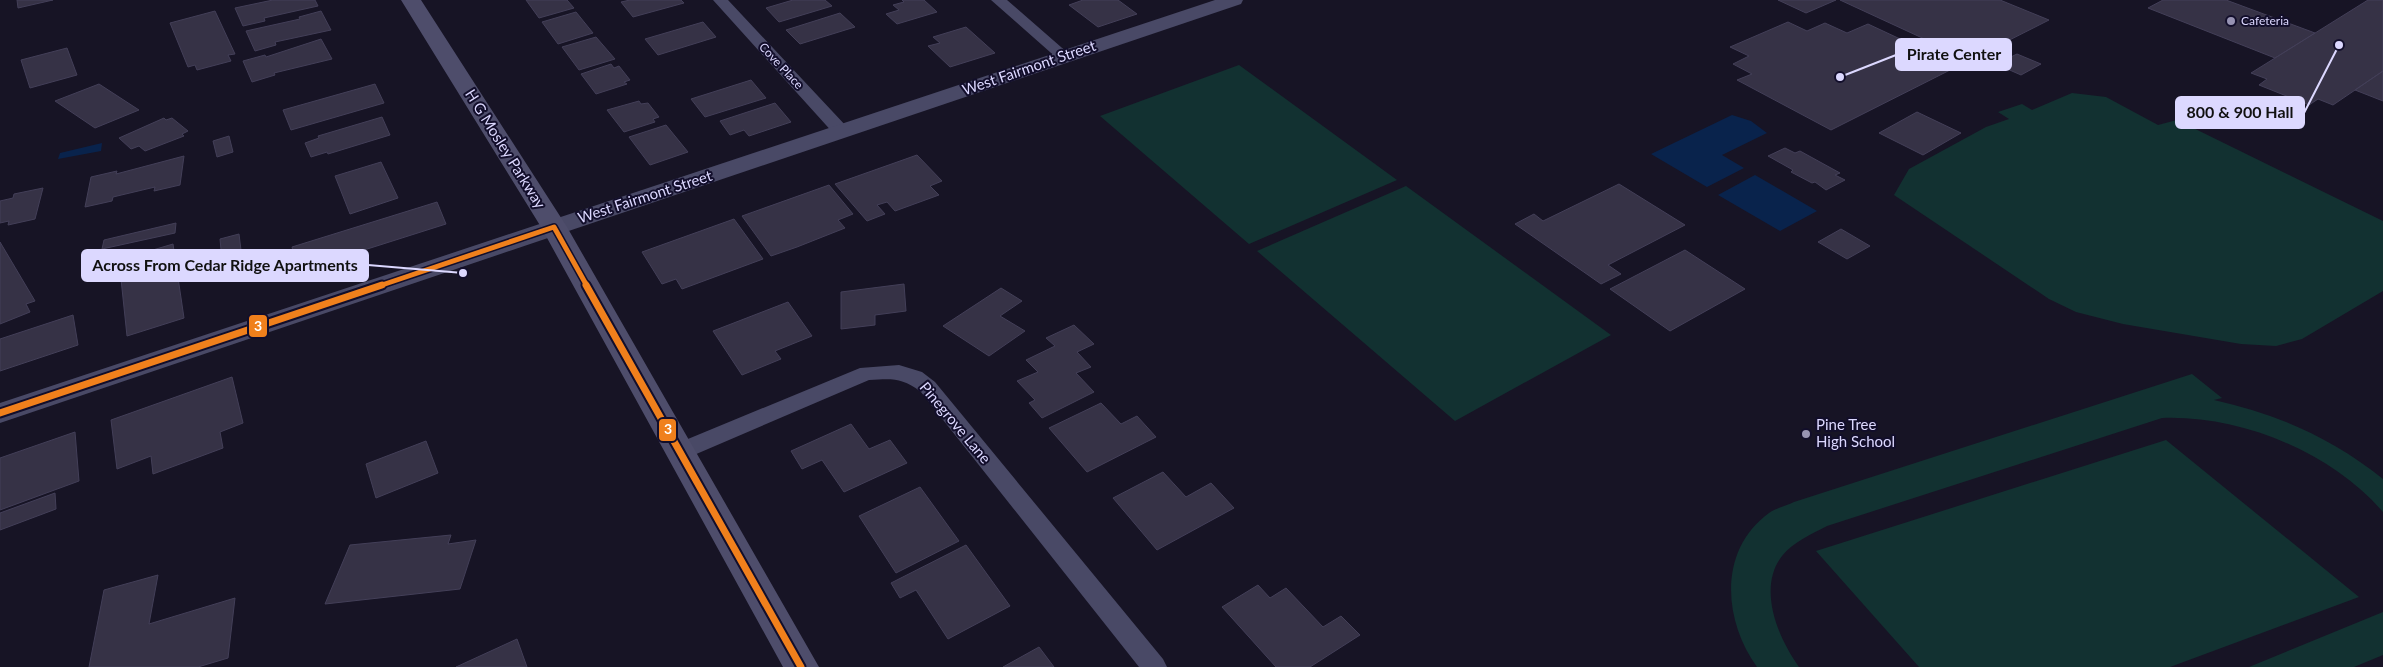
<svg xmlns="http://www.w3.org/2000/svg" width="2383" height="667" font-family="Lato,sans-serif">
  <rect width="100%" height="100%" fill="#171425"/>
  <path fill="#123131" d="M1239,65L1397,180L1249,244L1100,116Z
    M2072,93L2106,97L2158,125L2177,120L2383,221V291L2302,339L2276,346L2241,344L2123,324L2076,312L2049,299L1894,195L1909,169L1986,127L2009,119L1998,112L2022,104L2032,110Z
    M1406,186L1611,335L1455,421L1257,251Z
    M2192,374L2222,398L2214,400C2277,414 2332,438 2383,479V512C2331,452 2241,415 2162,418L1827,526C1812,534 1793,542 1782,556C1757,588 1778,638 1799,667H1757C1723,620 1718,550 1769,513C1776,508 1786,506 1794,502Z
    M2166,440L2359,597L2170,667H1919L1816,551Z
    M2383,612V655L2354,667H2249Z"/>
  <path fill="#09234c" d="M1732,115L1751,121L1767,133L1722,155L1744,168L1707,187L1651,154Z
    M102,143L101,151L58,159L60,153Z
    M1755,175L1817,211L1780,231L1718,195Z"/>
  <path fill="#363246" stroke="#433f58" d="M17,0H53L18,8Z
    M273,0H315L318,6L264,18L265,21L243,26L235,8Z
    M526,0H567L574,8L539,18Z
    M630,0H681L684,3L633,17L621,2Z
    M793,0H825L832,6L779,22L766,8Z
    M902,0H924L937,12L897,24L886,14L899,10L893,5L904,2Z
    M1083,0H1118L1137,14L1098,27L1069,5Z
    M1778,0H1836L1806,13Z
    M1840,0H2000L2049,20L1970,60Z
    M2163,0H2226L2315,33L2275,58L2148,8Z
    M2368,0H2383V71L2333,105L2318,99L2309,105L2259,85L2267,79L2251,73Z
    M215,11L235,54L228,55L231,61L197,70L195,65L188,67L170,23Z
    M321,11L331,30L275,42L276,45L255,51L246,31L300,19L299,17Z
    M576,12L593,33L558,44L542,22Z
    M840,13L855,27L800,44L786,30Z
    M703,22L716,37L658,55L645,39Z
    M1788,22L1807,31L1825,23L1847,33L1868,24L1958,66L1831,130L1737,80L1752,74L1733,64L1749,56L1730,47Z
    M966,27L995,53L950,67L928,46L940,43L933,37Z
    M596,37L615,59L579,70L562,47Z
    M321,39L332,59L274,73L275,75L252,82L243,61L265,55L266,57Z
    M67,48L77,75L30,88L21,60Z
    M2017,54L2041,64L2021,75L1996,64Z
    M611,64L614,68L619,66L630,80L624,82L627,84L596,94L581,74Z
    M2383,71V101L2355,90Z
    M751,80L766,98L705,117L691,99Z
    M99,84L139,110L95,128L55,101Z
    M375,84L384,103L291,130L283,110Z
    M639,101L641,104L648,103L659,117L653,119L655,122L624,132L607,110Z
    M775,103L791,122L749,136L744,130L730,135L720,121Z
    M1917,112L1961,133L1923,155L1879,133Z
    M382,117L390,135L328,154L327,152L311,157L305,143L319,138L318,136Z
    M164,118L166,120L172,118L188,131L182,134L184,136L145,151L139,146L131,149L119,138Z
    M666,125L688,152L650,165L629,137Z
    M229,136L233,152L217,157L213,141Z
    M1785,148L1795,153L1800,151L1840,173L1835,175L1845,180L1826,190L1815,182L1812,183L1791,172L1793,170L1768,156Z
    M917,155L942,181L930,186L939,195L895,211L887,202L877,205L885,214L867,221L835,184Z
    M184,156L180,185L154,191L155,187L113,197L112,201L85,207L91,177L117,171L116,174Z
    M381,162L398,198L350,214L335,176Z
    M1619,184L1685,225L1608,265L1621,274L1601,284L1515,224L1534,214L1543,221Z
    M829,185L853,214L838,220L845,228L797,247L771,256L742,216Z
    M43,188L35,219L8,225L9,221L0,223V201L13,198L14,194Z
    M437,202L446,224L298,271L292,247Z
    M734,219L763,259L682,289L676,279L662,284L642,252Z
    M176,223L175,233L102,249L104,240Z
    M1841,229L1870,246L1847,259L1818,242Z
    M239,234L243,266L223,271L220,239Z
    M0,242L35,301L26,304L30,312L0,324Z
    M173,244L184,318L127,336L119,260Z
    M1685,250L1745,289L1670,331L1610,289Z
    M904,284L906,311L875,315V325L841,329V292Z
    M1001,288L1022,301L1000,316L1025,331L989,356L943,326Z
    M788,302L812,336L775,351L781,359L742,375L713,331Z
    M73,315L78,345L0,371V339Z
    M1074,325L1094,344L1077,352L1091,367L1076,373L1094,392L1042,418L1029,403L1035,400L1017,381L1038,372L1026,360L1055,346L1046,338Z
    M232,377L243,423L220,432L223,448L153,474L151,456L117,469L111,420Z
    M1101,403L1121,424L1137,416L1156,437L1087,472L1049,428Z
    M851,424L869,449L890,440L907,463L844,492L822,460L802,469L791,451Z
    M75,432L79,481L0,510V458Z
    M426,441L438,473L376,498L366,464Z
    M1163,472L1186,497L1211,483L1234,508L1157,550L1113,498Z
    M920,487L959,541L896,573L859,516Z
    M55,493L56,509L0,530V513Z
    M451,535L448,544L476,540L460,589L325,604L350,545Z
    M966,545L1010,606L948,639L916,590L900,598L891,583Z
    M158,575L149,624L235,598L228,658L198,667H89L104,590Z
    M1258,585L1270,598L1286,588L1323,627L1341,616L1360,635L1310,667H1276L1222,607Z
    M517,639L527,667H456Z
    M1039,647L1054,667H1003Z"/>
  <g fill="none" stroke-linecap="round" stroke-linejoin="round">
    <path fill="#494966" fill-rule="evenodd" d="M713,0H728L847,127L849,131L847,135H835Z
      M991,0H1007L1069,54L1072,57L1069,60H1059Z
      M899,365L922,372L935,382L1163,659L1167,667H1139L921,392C901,377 892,379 869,380L687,458L679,460L671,458L668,452L671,446L860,368Z"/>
    <path fill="#494966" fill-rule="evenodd" d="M1215,0H1243L1241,4L0,423V403Z"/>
    <path fill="#4e4d6b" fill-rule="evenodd" d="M401,0H421L567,227L819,667H783L541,227Z"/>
    <g stroke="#120e2b" stroke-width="8">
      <path id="bus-1-far1" d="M379,286L554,227L587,286"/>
    </g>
    <g stroke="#120e2b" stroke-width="11">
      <path id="bus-1" d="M586,285L801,667
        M0,413L382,285"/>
    </g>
    <use href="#bus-1-far1" stroke="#f0801c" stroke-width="5"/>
    <use href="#bus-1" stroke="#f0801c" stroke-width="7"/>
  </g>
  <g fill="#9793b3" stroke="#120e2b" stroke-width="2">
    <circle cx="2231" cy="21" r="5"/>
    <circle cx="1806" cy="434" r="5"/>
  </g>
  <g text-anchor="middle" stroke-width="4" stroke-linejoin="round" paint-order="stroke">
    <g font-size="12" fill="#dcd8ff" stroke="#120e2b" text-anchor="start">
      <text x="2241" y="25">Cafeteria</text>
    </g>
    <g font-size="12" fill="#dcd8ff" stroke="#120e2b">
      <text transform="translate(781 66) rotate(47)" y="4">Cove Place</text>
    </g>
    <g font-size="15" fill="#dcd8ff" stroke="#120e2b">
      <text transform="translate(1029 68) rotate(-19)" y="5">West Fairmont Street</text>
      <text transform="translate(505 149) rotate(58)" y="5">H G Mosley Parkway</text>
      <text transform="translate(645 197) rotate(-18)" y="5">West Fairmont Street</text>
      <text transform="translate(955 423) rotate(50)" y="5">Pinegrove Lane</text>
    </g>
    <g font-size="15" fill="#dcd8ff" stroke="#120e2b" text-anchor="start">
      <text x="1816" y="430">Pine Tree<tspan x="1816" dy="17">High School</tspan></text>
    </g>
  </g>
  <path fill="none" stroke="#dcd8ff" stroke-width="2" d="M1840 77L1896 55M2339 45L2304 113M463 273L368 265"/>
  <g fill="#dcd8ff" stroke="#120e2b" stroke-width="2">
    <circle cx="1840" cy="77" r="5"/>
    <circle cx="2339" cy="45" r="5"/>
    <circle cx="463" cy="273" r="5"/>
  </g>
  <g fill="#dcd8ff" stroke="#dcd8ff" stroke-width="2">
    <rect x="1896" y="39" width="115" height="31" rx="5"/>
    <rect x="2176" y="97" width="128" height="31" rx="5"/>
    <rect x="82" y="250" width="286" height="31" rx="5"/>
  </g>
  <g font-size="16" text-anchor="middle" font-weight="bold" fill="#111">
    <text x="1954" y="60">Pirate Center</text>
    <text x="2240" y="118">800 &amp; 900 Hall</text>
    <text x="225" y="271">Across From Cedar Ridge Apartments</text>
  </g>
  <g stroke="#120e2b" stroke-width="2">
    <rect x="248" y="314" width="20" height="24" rx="5" fill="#f0801c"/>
    <rect x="658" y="418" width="19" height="24" rx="5" fill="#f0801c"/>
  </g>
  <g font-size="14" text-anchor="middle" font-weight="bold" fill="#fff">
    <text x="258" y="331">3</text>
    <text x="668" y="434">3</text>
  </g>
</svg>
